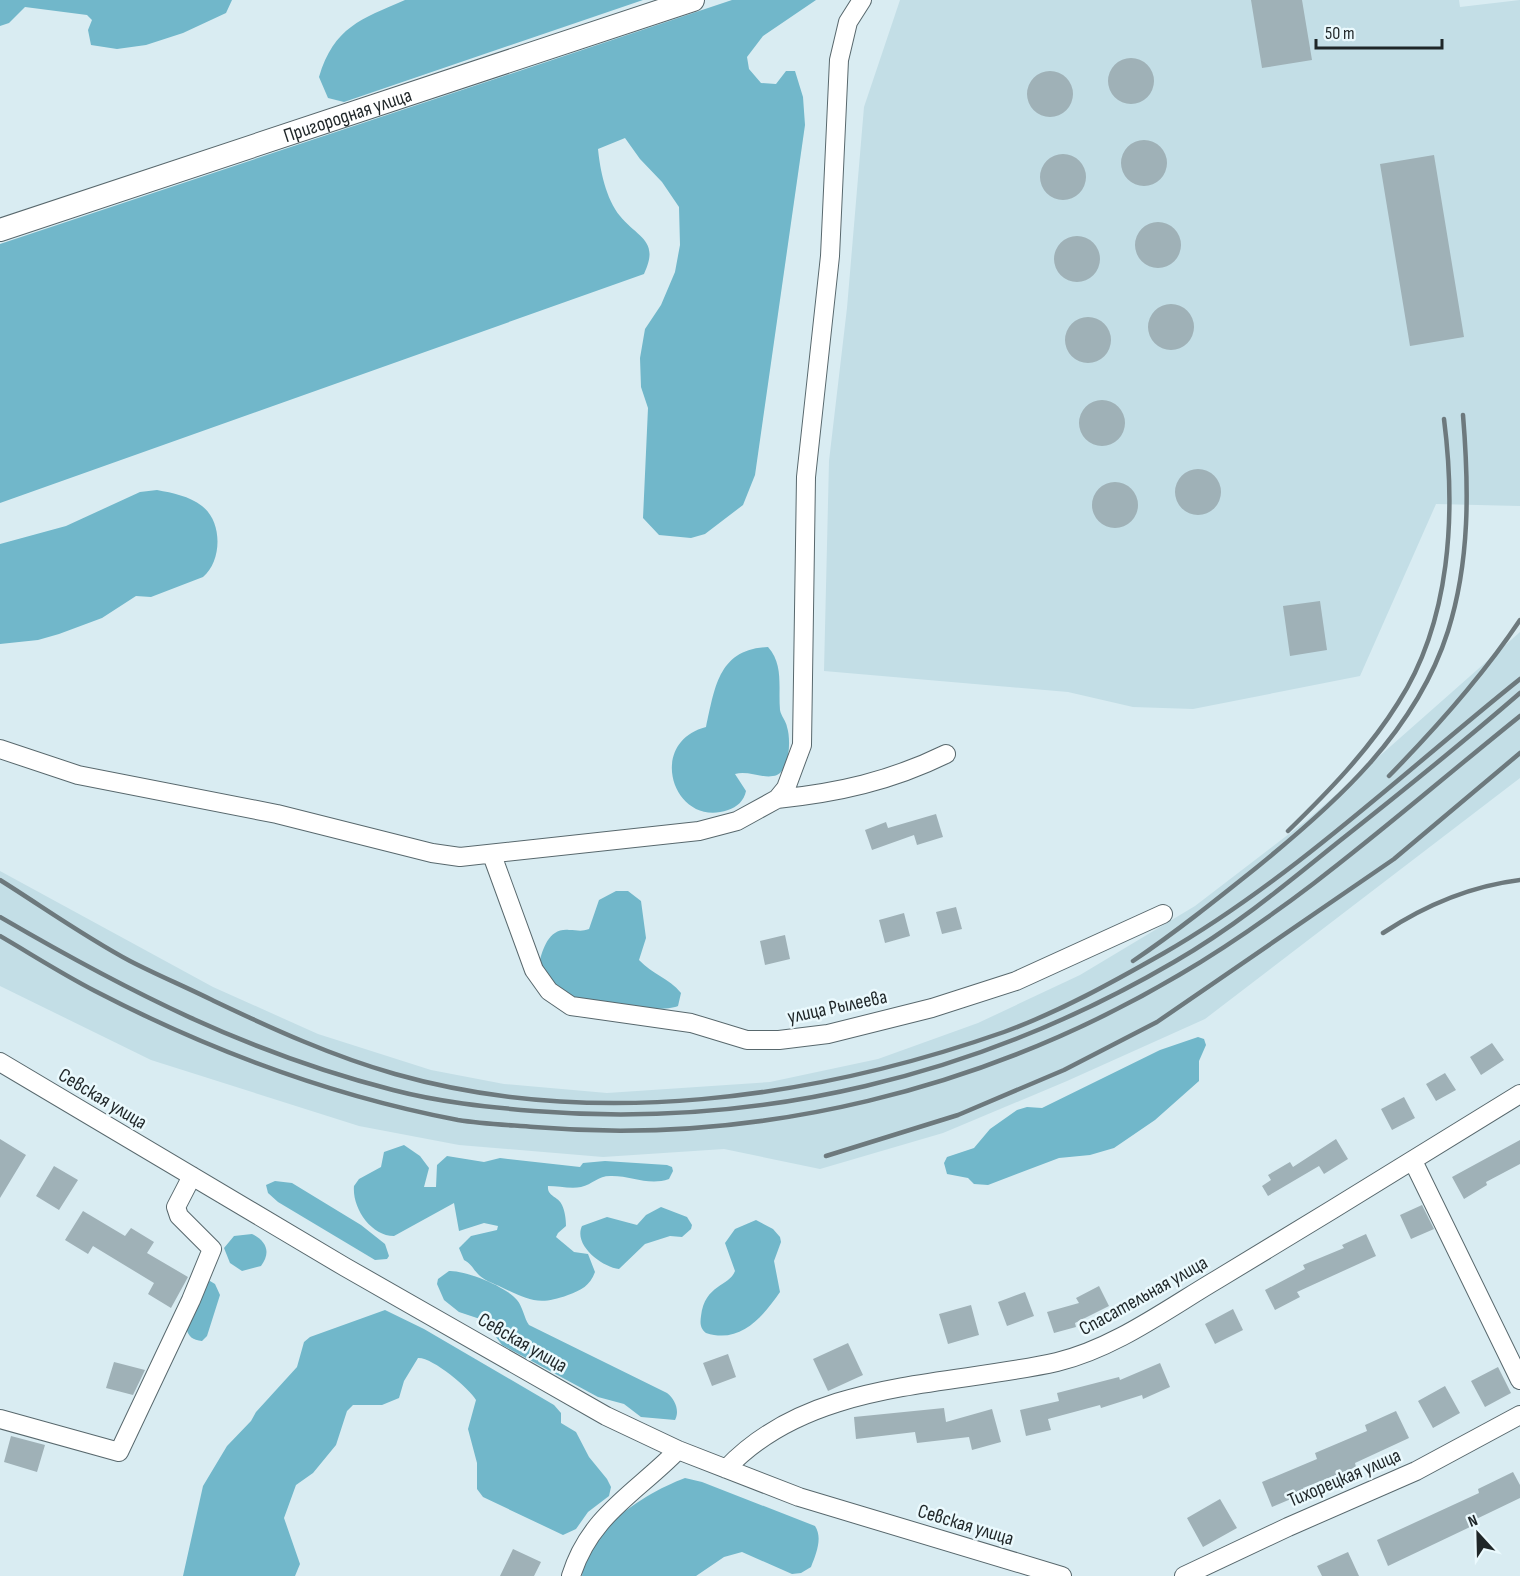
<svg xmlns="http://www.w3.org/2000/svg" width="1520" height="1576" font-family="'Sofia Sans Condensed',sans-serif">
  <rect width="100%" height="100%" fill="#d9ecf2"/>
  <path fill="#c3dee6" d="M900,0H1459L1460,7L1520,0V506L1436,504L1360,676L1193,709L1133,707L1068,692L824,671L829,461L847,308L864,107Z
    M1520,632V778L1205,1019L1067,1081L943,1133L820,1169L724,1149L603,1157L459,1145L359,1126L151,1060L0,986V871L213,987L318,1034L431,1070L504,1084L607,1093L770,1082L878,1059L978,1023L1080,975L1195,906L1306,821Z"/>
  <path fill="#71b7ca" d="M0,0H232L226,13L183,33L146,45L117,49L91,45L88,30L92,20L87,15L25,7L9,23L0,26Z
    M405,0H643L344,102L328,98L319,77C334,27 361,19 405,0Z
    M732,0H816L763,36L747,57L749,69L761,83L776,84L786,71H795L803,97L805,125L755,475L743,505L705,534L691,538L659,535L643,518L648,408L641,387L640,358L645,329L661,305L675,272L680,245L679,207L662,182L640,159L625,138L598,149C600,170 606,199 620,216C638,238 660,240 644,274L0,503V244Z
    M157,490C173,493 189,496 202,506C223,522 222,561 203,577L151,597L136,596L102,618L59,634L38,640L0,644V544L66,526L140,492Z
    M768,647C784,665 778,687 780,710C781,716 786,721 787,727C791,739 790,769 777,775C764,780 749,770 735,774L746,791C744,801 737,807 728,810C674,829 645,743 706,727C715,688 718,649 768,647Z
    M616,891H628L641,901L646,938L639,960C652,974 669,978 681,993L678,1006C660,1014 574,1004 558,991C551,984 545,972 539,964C543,948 549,928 569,930C577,930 581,932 589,929L599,900Z
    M1198,1037L1204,1039L1206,1045L1199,1061V1081L1155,1120L1114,1148L1090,1155L1059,1158L988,1185L974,1184L968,1178L947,1174L944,1163L947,1157L974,1148L990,1129L1017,1110L1027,1107L1042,1108L1160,1050Z
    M404,1145L420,1156L429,1168L424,1187H436L437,1165L447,1156L484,1162L500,1158L580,1167L583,1163L605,1161L667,1165L672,1167L673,1171L669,1179C649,1186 632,1176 612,1176C599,1175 593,1184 581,1187C571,1189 558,1186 548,1186C547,1197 558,1196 562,1205C565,1211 566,1220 566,1226L558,1233L556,1237L574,1252L588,1254L595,1272C590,1286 581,1290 568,1295C539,1306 528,1300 501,1287C495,1284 486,1281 480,1276C474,1271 472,1264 464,1260L459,1248L471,1236L497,1230L498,1226L484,1223L459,1231L454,1203L394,1236C371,1236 352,1208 354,1186L359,1179L381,1167L384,1152Z
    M275,1181L292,1183L361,1225L385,1244L389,1256L387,1259L375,1260L278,1202L268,1193L266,1185Z
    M661,1207L687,1217L692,1225L691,1229L682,1237L670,1236L645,1244L619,1269C602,1267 573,1245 582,1226L607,1217L637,1225L646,1215Z
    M756,1220L773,1229L780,1237L781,1242L774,1261L780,1292C762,1318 740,1344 706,1333C700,1328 700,1323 701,1316C705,1284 729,1287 735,1271L725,1243L735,1229Z
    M252,1234C267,1241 271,1253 261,1266L242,1271L230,1263L224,1248L234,1236Z
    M449,1271C465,1270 507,1287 517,1300C523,1307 524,1318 529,1325L667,1393C675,1399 680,1411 675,1420L641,1417L624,1404L598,1397L502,1345L483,1320L459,1312L444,1300L437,1284L438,1279Z
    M210,1281L215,1284L220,1295L207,1336L202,1341C193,1340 188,1337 186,1327L206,1282Z
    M385,1310L424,1329L554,1405L561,1413V1423L576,1432L589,1457L607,1479L611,1487L609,1496L588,1512L576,1529L563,1535L483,1497L477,1489V1463L468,1429L476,1400C469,1388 432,1357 418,1358L404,1381L399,1398L382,1405H353L347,1411L336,1445L313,1473L296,1485L284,1518L300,1564L295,1576H183L203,1486L227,1446L251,1421L256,1412L297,1367L304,1342L310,1337Z
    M685,1478L702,1482L815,1526C823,1538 816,1554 811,1567L801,1573L792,1574L742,1552L724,1557L696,1576H582C584,1531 647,1492 685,1478Z"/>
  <path fill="#9fb1b7" d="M1251,0H1302L1312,60L1262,68Z
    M1108 81a23 23 0 1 1 46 0a23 23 0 1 1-46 0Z
    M1027 94a23 23 0 1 1 46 0a23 23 0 1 1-46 0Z
    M1121 163a23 23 0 1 1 46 0a23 23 0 1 1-46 0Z
    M1040 177a23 23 0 1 1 46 0a23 23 0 1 1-46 0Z
    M1434,155L1464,337L1410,346L1380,164Z
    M1135 245a23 23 0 1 1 46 0a23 23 0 1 1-46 0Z
    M1054 259a23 23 0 1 1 46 0a23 23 0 1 1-46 0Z
    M1148 327a23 23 0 1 1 46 0a23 23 0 1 1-46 0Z
    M1065 340a23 23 0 1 1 46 0a23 23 0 1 1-46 0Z
    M1079 423a23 23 0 1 1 46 0a23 23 0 1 1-46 0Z
    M1175 492a23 23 0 1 1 46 0a23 23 0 1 1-46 0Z
    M1092 505a23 23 0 1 1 46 0a23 23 0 1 1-46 0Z
    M1320,601L1327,650L1290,656L1283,606Z
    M936,814L943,837L917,845L914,835L872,850L865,830L886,822L888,828Z
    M956,907L962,929L942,934L936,912Z
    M904,913L910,936L885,943L879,920Z
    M785,935L790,959L765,965L760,941Z
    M1492,1043L1504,1060L1481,1075L1470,1057Z
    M1445,1073L1456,1090L1436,1101L1426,1084Z
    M1404,1097L1415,1118L1392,1130L1381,1109Z
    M0,1139L26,1155L0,1198Z
    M1336,1139L1348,1159L1324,1174L1319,1166L1268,1196L1262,1186L1271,1180L1268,1175L1290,1162L1293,1167Z
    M1520,1140V1164L1486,1182L1487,1185L1464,1199L1452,1177Z
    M54,1166L78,1180L59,1210L36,1196Z
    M1422,1205L1434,1229L1411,1239L1400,1215Z
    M83,1211L125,1236L131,1228L154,1242L147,1253L188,1277L171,1308L148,1294L154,1283L93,1246L88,1254L65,1240Z
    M1366,1234L1376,1256L1297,1292L1300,1297L1275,1310L1265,1290L1305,1269L1303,1265L1344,1248L1342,1245Z
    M1099,1286L1109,1306L1075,1323L1076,1327L1054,1333L1047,1312L1079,1303L1076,1298Z
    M1025,1292L1034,1316L1007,1326L998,1302Z
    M971,1305L979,1335L948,1344L939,1314Z
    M1233,1309L1243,1330L1215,1344L1205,1324Z
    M848,1343L863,1375L828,1391L813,1359Z
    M728,1354L736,1377L712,1386L703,1363Z
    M114,1362L145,1370L133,1395L106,1388Z
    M1160,1363L1170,1387L1143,1399L1142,1395L1101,1408L1100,1405L1048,1419L1051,1430L1026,1436L1020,1410L1059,1401L1057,1393L1119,1377L1120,1380Z
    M1498,1367L1511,1393L1485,1407L1471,1381Z
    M1445,1386L1460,1413L1433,1428L1418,1401Z
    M944,1408L946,1422L992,1409L1001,1442L972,1450L969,1437L917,1443L915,1432L856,1439L854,1417Z
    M1396,1411L1409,1438L1355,1463L1356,1467L1303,1488L1305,1493L1272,1507L1262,1482L1317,1459L1315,1453L1367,1431L1365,1425Z
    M11,1436L45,1445L37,1472L4,1462Z
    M1513,1472L1520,1485V1498L1468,1523L1470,1527L1388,1566L1377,1540L1479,1493L1478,1489Z
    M1220,1499L1237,1528L1203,1547L1187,1518Z
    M513,1549L541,1562L534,1576H500Z
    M1348,1552L1359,1576H1322L1317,1566Z"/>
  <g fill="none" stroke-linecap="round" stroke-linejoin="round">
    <g stroke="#58686d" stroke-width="20">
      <path id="minor" d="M0,749L78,775L277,814L432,853L460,857L699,831L737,821L777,799L786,788L802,745L806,477L830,256L839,60L848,22L862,0
        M777,799C837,793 891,781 946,754
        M492,855L534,970L549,991L571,1006L691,1023L747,1040H779L828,1034L932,1008L1016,981L1163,914
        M0,1062L345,1267L606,1416L678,1450L799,1497L1062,1576
        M1413,1161L1520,1380
        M0,1419L119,1452L191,1300L212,1249L179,1216L176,1207L192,1176
        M726,1469C810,1379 947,1387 1057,1362C1115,1348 1167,1309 1218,1279C1319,1218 1420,1156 1520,1094
        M571,1576C590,1515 636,1493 678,1450
        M1184,1576L1288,1527L1416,1471L1520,1415"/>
    </g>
    <g stroke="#58686d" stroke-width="24">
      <g id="major">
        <path id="s1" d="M0,230L693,0"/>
      </g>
    </g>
    <use href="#minor" stroke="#fff" stroke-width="18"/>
    <use href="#major" stroke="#fff" stroke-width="22"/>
    <path stroke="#6d797d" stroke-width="4.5" d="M1389,776C1437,727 1482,677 1520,620
      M1288,831C1328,792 1368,751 1398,703C1451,621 1456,513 1444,419
      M0,880C43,907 85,937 130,961C157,975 186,987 214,1001C273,1029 332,1056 395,1074C592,1130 813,1099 1004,1032C1059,1012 1113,982 1164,953C1292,879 1405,771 1520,679
      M0,917C127,991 248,1053 393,1090C439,1102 486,1107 534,1111C760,1129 979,1076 1174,962C1233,928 1284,886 1337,843C1399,794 1460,745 1520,693
      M1383,933C1424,906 1471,886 1520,880
      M0,936C31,954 62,974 95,991C209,1050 332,1096 458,1120C483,1124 509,1125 534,1127C758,1146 986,1089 1179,975C1302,903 1409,805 1520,716
      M1133,961C1176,932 1216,900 1256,868C1335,804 1416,732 1448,631C1470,561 1469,488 1463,415
      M826,1156L958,1115L1064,1070L1157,1022L1394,859L1520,753"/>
  </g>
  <g text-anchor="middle" stroke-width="5" stroke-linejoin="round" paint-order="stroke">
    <g font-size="20" fill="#1f2628" stroke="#eaf9fd">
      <text dy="7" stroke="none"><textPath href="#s1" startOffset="366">Пригородная улица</textPath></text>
      <text transform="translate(837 1006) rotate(-12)" y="7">улица Рылеева</text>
      <text transform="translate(103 1098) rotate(31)" y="7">Севская улица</text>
      <text transform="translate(1143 1295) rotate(-29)" y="7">Спасательная улица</text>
      <text transform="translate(523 1342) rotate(30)" y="7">Севская улица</text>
      <text transform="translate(1344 1477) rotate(-23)" y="7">Тихорецкая улица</text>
      <text transform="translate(966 1524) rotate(17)" y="7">Севская улица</text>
    </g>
  </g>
  <g transform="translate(1478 1534) rotate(338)" stroke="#eaf9fd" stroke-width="4.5" paint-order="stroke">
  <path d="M0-4.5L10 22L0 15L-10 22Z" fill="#1f2628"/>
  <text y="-9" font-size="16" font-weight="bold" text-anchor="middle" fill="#1f2628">N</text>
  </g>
  <path d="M1316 39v9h126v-9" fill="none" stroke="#1f2628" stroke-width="3"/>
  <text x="1325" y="39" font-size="18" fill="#1f2628" stroke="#eaf9fd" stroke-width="4.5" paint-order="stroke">50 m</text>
</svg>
